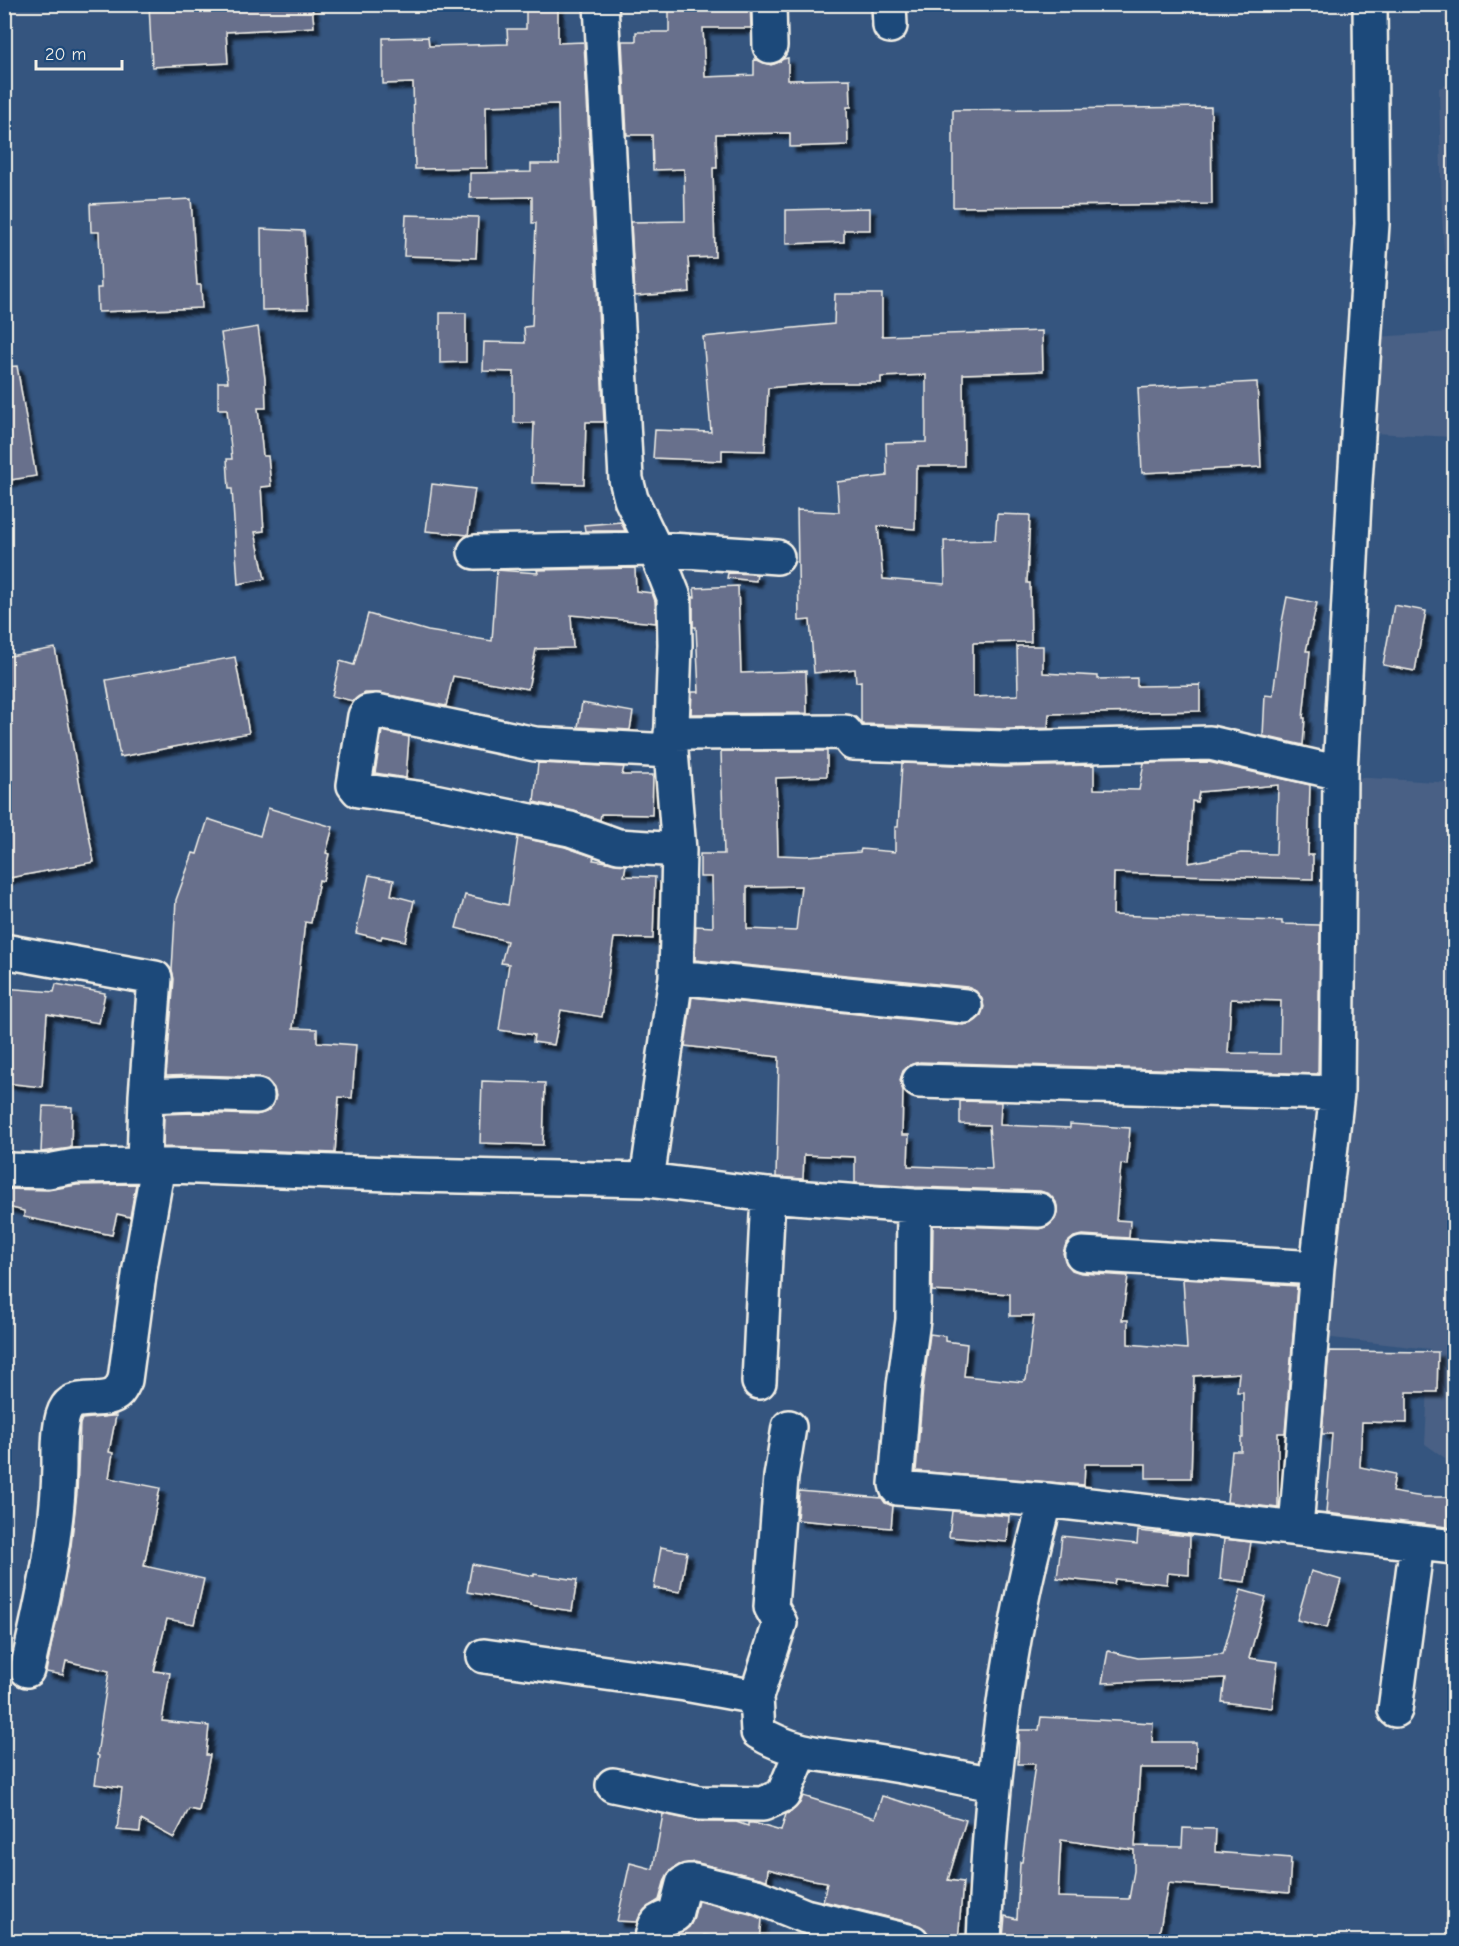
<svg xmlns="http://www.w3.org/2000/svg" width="1459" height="1946" font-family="'Comic Neue',sans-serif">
  <defs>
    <filter id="shadow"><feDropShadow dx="5.5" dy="5.5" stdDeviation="1.5" flood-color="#0009"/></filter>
  </defs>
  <rect width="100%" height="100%" fill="#35557f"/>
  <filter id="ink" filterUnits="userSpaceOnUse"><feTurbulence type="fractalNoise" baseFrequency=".0167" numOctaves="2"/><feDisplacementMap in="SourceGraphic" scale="12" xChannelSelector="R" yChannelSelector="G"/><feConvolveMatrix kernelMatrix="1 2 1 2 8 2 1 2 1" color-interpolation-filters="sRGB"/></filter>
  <g filter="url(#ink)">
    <path fill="#486085" d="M1443,5H1454V437L1372,433L1376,337L1449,332L1442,217L1439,88L1454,82Z
      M1353,777L1454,783V1529L1445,1458L1425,1444L1430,1349L1323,1337Z"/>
    <path fill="#68708c" stroke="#f4f1e8" stroke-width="1.5" fill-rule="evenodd" filter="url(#shadow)" d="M149,4H312L314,27L226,32L228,63L152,67Z
      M526,4H558V43L584,42L604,422H586L584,484L532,483L534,423H514V372L483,371L484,342L525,343L524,327L532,326L536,223H532V197L470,198V173L531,172V164H559L558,104L486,106L487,168L415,169L413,83L383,84V38L428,37L429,46L508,44L507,29H526Z
      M669,4H750L751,28H703L705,77L754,75V59L771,65L779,62L783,59L788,58V80L850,79L851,107H847L848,145L790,147V133L716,134L717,168H713L715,257L688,258L690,292L635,296L631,222L685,221L684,169L653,170L652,135H627L622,41H636V32H669Z
      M1211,107L1212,204L953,207V110Z
      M191,199L197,285H201L202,308L98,312L97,288H101L99,232H91L90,204Z
      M870,208V230H844V242L786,244V210Z
      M406,215L478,217L476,258L404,256Z
      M261,229L304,231L308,309L262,310Z
      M835,294H882V336L1042,331L1043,371L963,374L964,466H918V469H916L915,529L878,526L883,579L945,584L944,541L995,540L997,514L1030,515L1027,583H1030L1031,642L973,643V697L1018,695L1017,646H1043V673L1098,676V679L1137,678V686L1200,685V711L1049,714L1048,728L1005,729L862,724L861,722V681L856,682L855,669L814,673L810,620L799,621L797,510L839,512L837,482L887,476L886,443L926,442V375L881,377V383H821L768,388L765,451L722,450V461L653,458L655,430L711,432L703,337L834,324Z
      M440,313H466V362L440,363Z
      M258,327L265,379L266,408H258L263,456H268L271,486L261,487L264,531L255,532L265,579L238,584L232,489H229L227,459H232L227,409H218V382H228L221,333Z
      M17,366L36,476L4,481V367Z
      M1257,382L1261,467L1142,473L1138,388Z
      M432,484L475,489L468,535L426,531Z
      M621,522L625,531H585L584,525Z
      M635,568L636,591L652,593L655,601L656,623L571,615L573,648L536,649L528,689L453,676L446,706L379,693H365L353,701L332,696L340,661L354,665L368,614L428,631L492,641L497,570L538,573L537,570Z
      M728,573L757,574L756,581L727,578Z
      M738,586L741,673L806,671L807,713L691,714L692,692H699L696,627H693V597H695L694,588Z
      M1287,597L1317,603L1306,651H1310L1303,718H1305L1303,745L1263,736L1265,695L1273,696L1282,622Z
      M1394,605L1426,611L1415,671L1383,665Z
      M55,648L94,862L4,879V657Z
      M235,657L249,733L120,757L106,680Z
      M582,703L633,712L630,730L578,727Z
      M382,731L409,737L406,778L375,773Z
      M721,751H827V776L776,778L778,855L806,856L860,852L861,849L895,852V827H898L902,763L1004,767L1094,765V789L1139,790L1144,763L1208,762L1310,785L1308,855H1313V879L1114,873L1113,915L1282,921V924L1320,925L1318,1074L920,1062L910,1065L903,1071L900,1080L903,1091L902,1135H909L908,1166L992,1169L989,1125L960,1124V1101L1001,1102L1000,1125L1070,1128V1124L1130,1128L1127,1165L1121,1164L1116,1220L1130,1221L1129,1238L1083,1235L1074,1237L1066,1244L1063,1253L1066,1263L1072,1270L1081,1273L1128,1276L1122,1320H1128V1344L1187,1349L1183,1279L1297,1286L1285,1433H1278V1508L1227,1502L1232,1451H1241V1438H1243V1392H1237L1239,1373L1194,1376L1191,1478H1146V1464H1085L1084,1485L916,1471L923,1388L930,1334L945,1336V1341L967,1344L964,1376L1023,1382L1024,1380H1026L1034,1316H1010V1294L966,1291V1293L932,1291L933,1225L1039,1229L1048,1226L1055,1219L1058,1211L1056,1202L1049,1194L1040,1191L915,1187L855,1183V1157L804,1155L803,1179L776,1177L779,1057L685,1046L692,997L963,1025L972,1023L980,1017L984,1007L982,999L976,991L967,987L695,960L696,926L713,927L712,877H700V854H724ZM1278,785L1276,854L1241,853L1189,863L1192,801L1197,802L1199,792ZM801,886L796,931L747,929V887ZM1231,999L1281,1001L1280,1054L1228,1053Z
      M538,763L624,767L622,775H653L652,815L601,814L600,820L574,811L534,802Z
      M268,808L333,827L326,853L329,854L323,881L319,880L311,923L305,922L293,1028L317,1029V1042L356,1045L352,1098L339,1097L335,1153L163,1147L164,1114L194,1113L256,1115L266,1112L273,1105L276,1096L274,1088L267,1080L258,1077L195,1075L166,1076L174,979L172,970L176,900L193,853L197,854L208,819L260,836Z
      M518,837L565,847L594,857L593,860L626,865L624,876L655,877L653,939L614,938L602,1017L561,1010L554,1045L533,1042L534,1035L499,1030L509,964L501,963L507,941L456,928L465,895L508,905Z
      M369,875L394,880L391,895L414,901L405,941L382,936L381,939L356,933Z
      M56,984L105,993L99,1023L47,1014L42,1087L5,1083L8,1054H4V988L54,992Z
      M482,1081L545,1083L543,1145L480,1143Z
      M43,1106L72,1107L71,1148L41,1152Z
      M136,1184L130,1217L117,1214L112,1235L24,1217V1211L4,1206V1189L48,1190L77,1185Z
      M1329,1351L1438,1352L1437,1392H1407V1423L1362,1422L1360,1467L1395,1474L1392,1492L1423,1497H1448V1527L1326,1513L1332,1434H1322Z
      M112,1416H116L109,1452L113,1453L109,1478L160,1488L144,1566L204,1579L194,1624L167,1619L154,1671L170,1673L162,1721L209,1726L206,1755H210L199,1811L189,1809L174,1838L141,1820L140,1832L117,1830L122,1788L95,1784L99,1756L97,1755L100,1735H99L109,1671L66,1661L63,1675L46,1672L71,1546L77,1493L80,1424L82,1419Z
      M799,1491L882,1498L885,1503L893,1506L891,1528L797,1520Z
      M952,1511L1009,1516L1007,1542L949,1537Z
      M1138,1531L1190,1536L1189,1575L1168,1573L1167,1584L1115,1579L1114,1584L1057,1578L1062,1536L1137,1544Z
      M1224,1539L1251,1542L1245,1582L1220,1579Z
      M661,1547L687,1552L680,1592L654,1588Z
      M472,1564L534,1576V1574L577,1580L572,1611L530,1605V1603L467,1592Z
      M1311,1571L1341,1580L1327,1628L1297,1620Z
      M1241,1590L1266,1597L1249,1658L1278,1662L1272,1708L1222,1702L1225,1678L1102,1683L1108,1651L1138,1658L1223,1654Z
      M1041,1717L1153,1723L1152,1742H1196V1768H1140L1135,1846L1182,1847L1183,1828L1216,1829L1215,1852L1291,1858L1289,1893L1168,1883L1158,1941H1016L1003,1938L1005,1916L1017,1919L1020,1862H1022L1035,1764H1018L1019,1730H1039ZM1061,1840L1134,1850V1871L1129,1899L1058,1897Z
      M803,1796L875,1818L882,1796L966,1820L948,1880L963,1882L958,1941H930V1936L925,1929L916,1924L823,1901L827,1882L807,1879L768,1869L767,1880L694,1862L679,1865L673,1869L665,1879L659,1900L645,1909L637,1922L617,1921L630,1863L653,1869L663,1814L699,1822H736L748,1826V1823H753L781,1831L786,1814L791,1812L800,1803Z
      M698,1901L750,1914L762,1919L760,1941L704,1935L703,1941H670L672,1936L689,1927L693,1920Z"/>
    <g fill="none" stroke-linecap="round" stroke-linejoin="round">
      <g stroke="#f4f1e8" stroke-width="38">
        <path id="minor" d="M601,4L626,479L631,499L655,549L674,597L675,645L671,751L679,850L676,977L647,1180
          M769,4L770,46
          M889,4L890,26
          M475,552L655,549L777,557
          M671,733L845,732L853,743L1005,748L1210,743L1340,773
          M671,751L535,744L376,711L368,712L365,716L354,785L358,790L424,799L570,829L618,846L679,850
          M4,951L155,978L146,1096L144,1165
          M676,977L965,1006
          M919,1081L1337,1093
          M146,1096L194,1094L257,1096
          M4,1170L48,1171L75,1166L144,1165L416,1175L647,1180L768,1195L914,1206L1039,1210
          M914,1206L913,1320L904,1386L896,1484L897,1488L1046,1500L1454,1547
          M1082,1254L1317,1268
          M759,1382L768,1195
          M789,1427L781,1477L771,1607L780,1623L756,1697L758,1732C796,1756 833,1755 877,1762C916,1768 955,1777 994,1784
          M1296,1528L1317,1268L1337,1093L1340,773L1355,482L1372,224L1370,4
          M484,1656L685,1684L756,1697
          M27,1670C42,1603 58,1535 59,1466C59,1450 58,1420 67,1407C76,1393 106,1405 118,1392C121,1389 123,1384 125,1380L140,1268L158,1166
          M1395,1710L1417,1543
          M613,1785L700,1803L763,1804L783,1795L801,1752
          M651,1942C656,1920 654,1922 675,1915L683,1884L688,1881H694L756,1896L805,1916L912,1942
          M984,1942C990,1793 1005,1643 1046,1500"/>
      </g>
      <use href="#minor" stroke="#1f4a7a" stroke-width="33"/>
    </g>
  </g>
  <rect width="1459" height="1946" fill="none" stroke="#1f4a7a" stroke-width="24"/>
  <rect x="12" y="12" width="1435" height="1922" fill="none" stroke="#f4f1e8" stroke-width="2" filter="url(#ink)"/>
  <path d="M36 60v9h86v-9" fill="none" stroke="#f4f1e8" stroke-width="3"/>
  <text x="45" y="60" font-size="18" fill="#f4f1e8" stroke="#1f4a7a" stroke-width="4.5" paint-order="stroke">20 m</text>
</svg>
